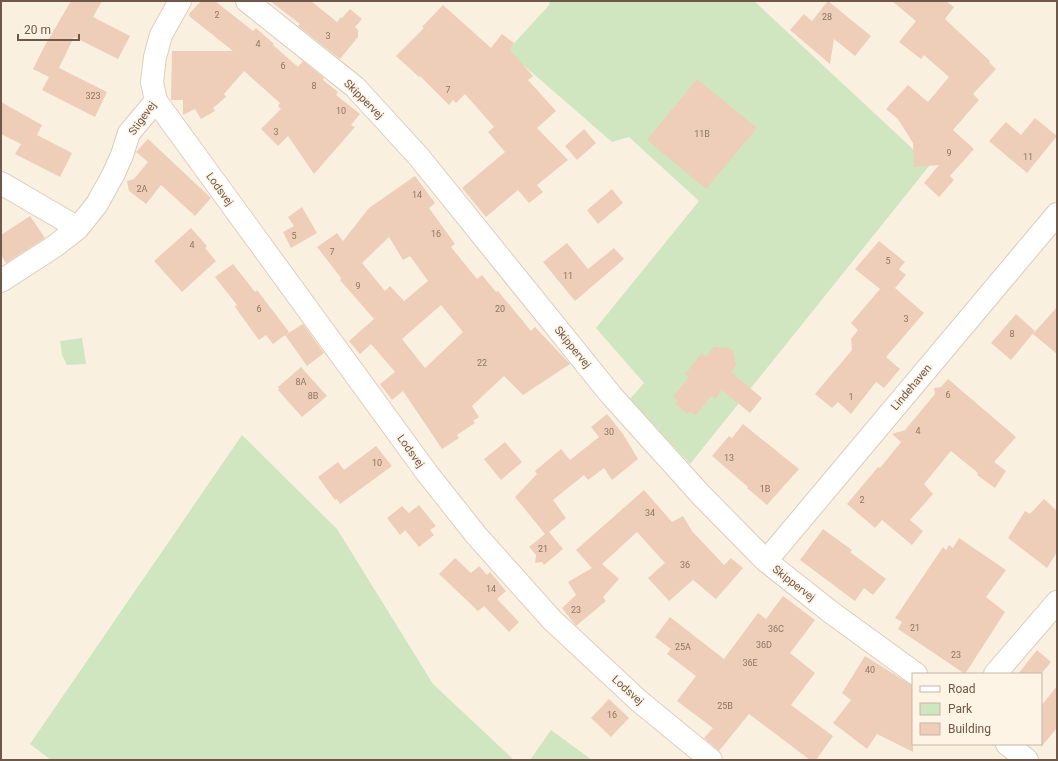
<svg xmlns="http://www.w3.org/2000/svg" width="1058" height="761" font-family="Roboto,sans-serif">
  <rect width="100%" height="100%" fill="#faf0e0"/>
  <path fill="#cfe6c0" d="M548,1H754L930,165L690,464L630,399L644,383L596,328L699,201L629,137L612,142L507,51L550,4Z
    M82,338L86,364L67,365L62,355L60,341Z
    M242,435L337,529L433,684L514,760H51L30,744Z
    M551,730L592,760H530Z"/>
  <path fill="#eeceb9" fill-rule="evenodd" d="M71,1H102L93,17L130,36L118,59L74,37L59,68L107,92L95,117L42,90L49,77L33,69L44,47Z
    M201,1H215L253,31L256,28L274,44L273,45L298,67L303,61L324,78L323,80L338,92L336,95L360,114L351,125L355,127L314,174L288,136L278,146L261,129L281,109L278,106L280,103L244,71L224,94L226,97L213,108L215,111L201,119L195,109L183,115V100H171L172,51H233L189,16L190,15L189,14Z
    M270,1H311L337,22L341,17L342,18L350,9L362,19L355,27L358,30V37L340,59L298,26L300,24Z
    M828,1L871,36L855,56L834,39L830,64L790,30L804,14L812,21Z
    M892,1H946L954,7L945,19L990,61L989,62L996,69L973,94L979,100L953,130L974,149L950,176L954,180L939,197L924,183L939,165L914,167L913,143L898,119L886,109L908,85L928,102L949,77L924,55L921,59L899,42L916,21Z
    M443,5L491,48L502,34L514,43L510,50L533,76L528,80L556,111L537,128L568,160L537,185L543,192L529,203L518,190L486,217L462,188L505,152L488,132L494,127L465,94L456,103L453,100L449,105L420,76L419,77L396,56L424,28L422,27Z
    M697,79L757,128L706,189L647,140Z
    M1,102L42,125L37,135L72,153L60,177L15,154L21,144L1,134Z
    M1035,118L1057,136L1027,173L989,141L1006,122L1021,135Z
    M584,129L596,143L577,160L565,146Z
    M148,139L211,198L195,216L161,185L146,204L129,191L127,181L134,179L148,162L136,152Z
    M415,176L435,203L429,208L455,244L451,247L477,279L482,275L496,292L498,291L531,331L535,327L570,364L523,395L504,376L472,406L479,417L473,421L475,423L457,435L459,438L442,449L403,391L392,400L380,384L395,372L371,344L360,354L349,341L374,319L340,280L341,278L317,247L337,233L343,241L369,208ZM389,237L403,260L410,256L428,281L404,301L390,286L385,291L362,263ZM441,305L463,332L425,368L402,339Z
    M612,189L623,203L598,224L587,210Z
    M302,207L317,233L291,248L283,232L294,226L288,217Z
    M30,216L45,238L6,263L1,255V235Z
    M191,228L207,246L205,248L216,261L182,292L154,261Z
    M879,241L905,262L899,269L906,275L895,288L924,313L886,357L900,369L884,388L876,382L851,414L838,402L832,408L815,394L852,350L851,339L858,330L851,323L880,289L855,269Z
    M567,243L588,269L614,248L624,259L575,301L543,262Z
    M233,264L255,292L257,290L289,332L273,344L266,335L259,340L235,307L237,305L215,277Z
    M1057,307V354L1033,334Z
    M1016,314L1035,331L1011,360L991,343Z
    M303,324L324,353L307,366L285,335Z
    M714,347L728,348L733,351L736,365L731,372L762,398L750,413L722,390L715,399L711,396L696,415L690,411L688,414L675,404L678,401L673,397L689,377L685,374L702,353L706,357Z
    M301,367L327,396L302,417L278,390L279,389L278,387Z
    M948,379L1016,437L994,462L1006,471L995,488L977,475L978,473L951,451L924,484L933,494L910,520L923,531L912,545L882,520L875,528L847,504L878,467L880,468L901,442L892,434L905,430L935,394L934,388L941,387Z
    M607,414L623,434L638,459L612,480L604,468L588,480L584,475L553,500L566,518L549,532L563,549L544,565L542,562L535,563L536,555L529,547L545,534L515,497L537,474L535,471L561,449L570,460L599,437L591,427Z
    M743,424L799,469L767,505L747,488L748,487L712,456L729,436L732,438Z
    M505,442L522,462L501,480L484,459Z
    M376,446L392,466L340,504L337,499L335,500L318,477L338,462L344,470Z
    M644,490L672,522L683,516L692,531L724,565L731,558L743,568L716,599L693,580L669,601L648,578L665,563L637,532L602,564L619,579L603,597L606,601L576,626L562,608L576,595L568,582L592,568L576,550Z
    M1044,499L1057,511V552L1047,568L1008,538L1025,511L1030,514Z
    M419,505L436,526L430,530L434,535L419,547L405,530L400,535L387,518L402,506L409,513Z
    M823,529L852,550L850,552L886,579L873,595L864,588L855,601L800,560Z
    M959,538L1006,570L986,597L1005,612L965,674L898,629L902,622L895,618L943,547L946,550L949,545L953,548Z
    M455,558L471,573L479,566L487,575L490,572L506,591L497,599L519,622L509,632L484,606L478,611L439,574Z
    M783,596L815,620L790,653L815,673L791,705L833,736L816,760H810L749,714L719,751L704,738L713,728L677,701L696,676L667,654L671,649L655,637L670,617L724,659L758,613L766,619Z
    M1037,650L1051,662L1041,674H1018Z
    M865,656L913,686V752L877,734L867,749L833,723L851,700L842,693Z
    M1057,686V728L1041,747V706Z
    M609,699L629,718L611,737L591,718Z"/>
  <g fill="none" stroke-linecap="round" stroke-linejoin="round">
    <g stroke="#ddccbc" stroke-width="24">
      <path id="street" d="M247,1L355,87L419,157L611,395L701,495L766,561L832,613L916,674
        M1,183L78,228
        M1,281L55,246L78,228L97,204L113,175L122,155L129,133L156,101
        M766,561L1057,214
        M995,674L1057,602
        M1007,744L1027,760"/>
    </g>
    <g stroke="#e2cdbb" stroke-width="24">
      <path id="secondary" d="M180,1L161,35L155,57L152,82L156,101L427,473L476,535L552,620L639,701L711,760"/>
    </g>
    <use href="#street" stroke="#fff" stroke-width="22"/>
    <use href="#secondary" stroke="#fff" stroke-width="22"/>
  </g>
  <g text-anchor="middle" stroke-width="3" stroke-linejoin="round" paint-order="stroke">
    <g font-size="9" fill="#8f7565">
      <text x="217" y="18">2</text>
      <text x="827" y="20">28</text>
      <text x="328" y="39">3</text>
      <text x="258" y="47">4</text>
      <text x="283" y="69">6</text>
      <text x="314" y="89">8</text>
      <text x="448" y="93">7</text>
      <text x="93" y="99">323</text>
      <text x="341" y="114">10</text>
      <text x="276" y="135">3</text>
      <text x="702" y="137">11B</text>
      <text x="949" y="156">9</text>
      <text x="1028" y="160">11</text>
      <text x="142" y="192">2A</text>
      <text x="417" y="198">14</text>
      <text x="436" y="237">16</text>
      <text x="294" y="239">5</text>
      <text x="192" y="248">4</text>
      <text x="332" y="255">7</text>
      <text x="888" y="264">5</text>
      <text x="568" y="279">11</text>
      <text x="358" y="289">9</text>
      <text x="259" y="312">6</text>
      <text x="500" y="312">20</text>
      <text x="906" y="322">3</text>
      <text x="1012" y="337">8</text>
      <text x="482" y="366">22</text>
      <text x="301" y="385">8A</text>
      <text x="948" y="398">6</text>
      <text x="313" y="399">8B</text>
      <text x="851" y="400">1</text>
      <text x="918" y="434">4</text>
      <text x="609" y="435">30</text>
      <text x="729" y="461">13</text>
      <text x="377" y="466">10</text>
      <text x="765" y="492">1B</text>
      <text x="862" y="503">2</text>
      <text x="650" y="516">34</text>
      <text x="543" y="552">21</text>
      <text x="685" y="568">36</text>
      <text x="491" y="592">14</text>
      <text x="576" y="613">23</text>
      <text x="915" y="631">21</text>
      <text x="776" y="632">36C</text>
      <text x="764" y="648">36D</text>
      <text x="683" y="650">25A</text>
      <text x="956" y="658">23</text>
      <text x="750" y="666">36E</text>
      <text x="870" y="673">40</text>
      <text x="725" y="709">25B</text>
      <text x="612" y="718">16</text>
    </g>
    <g font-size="11" fill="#6f5749" stroke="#fef4e5">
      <text transform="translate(364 99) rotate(45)" y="4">Skippervej</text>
      <text transform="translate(142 118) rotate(-54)" y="4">Stigevej</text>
      <text transform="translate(220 189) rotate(54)" y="4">Lodsvej</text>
      <text transform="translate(573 347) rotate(51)" y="4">Skippervej</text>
      <text transform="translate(911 387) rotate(-50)" y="4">Lindehaven</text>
      <text transform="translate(411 451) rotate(54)" y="4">Lodsvej</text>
      <text transform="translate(794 583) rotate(38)" y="4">Skippervej</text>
      <text transform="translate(628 690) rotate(42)" y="4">Lodsvej</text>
    </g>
  </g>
  <rect width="1058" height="761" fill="none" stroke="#6f5749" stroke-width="4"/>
  <rect x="912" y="673" width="130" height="72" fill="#fef4e5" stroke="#c5b5a7"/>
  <rect x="920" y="686" width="20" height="6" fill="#ffffff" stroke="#c5b5a7"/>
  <text x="948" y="693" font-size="12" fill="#6f5749">Road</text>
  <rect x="920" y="703" width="20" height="12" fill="#cfe6c0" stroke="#c5b5a7"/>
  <text x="948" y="713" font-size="12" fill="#6f5749">Park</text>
  <rect x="920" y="723" width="20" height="12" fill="#eeceb9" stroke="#c5b5a7"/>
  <text x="948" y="733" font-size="12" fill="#6f5749">Building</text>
  <path d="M18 34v6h61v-6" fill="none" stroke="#6f5749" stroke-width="2"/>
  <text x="24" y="34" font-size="12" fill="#6f5749" stroke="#fef4e5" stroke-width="3" paint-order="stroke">20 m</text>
</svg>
